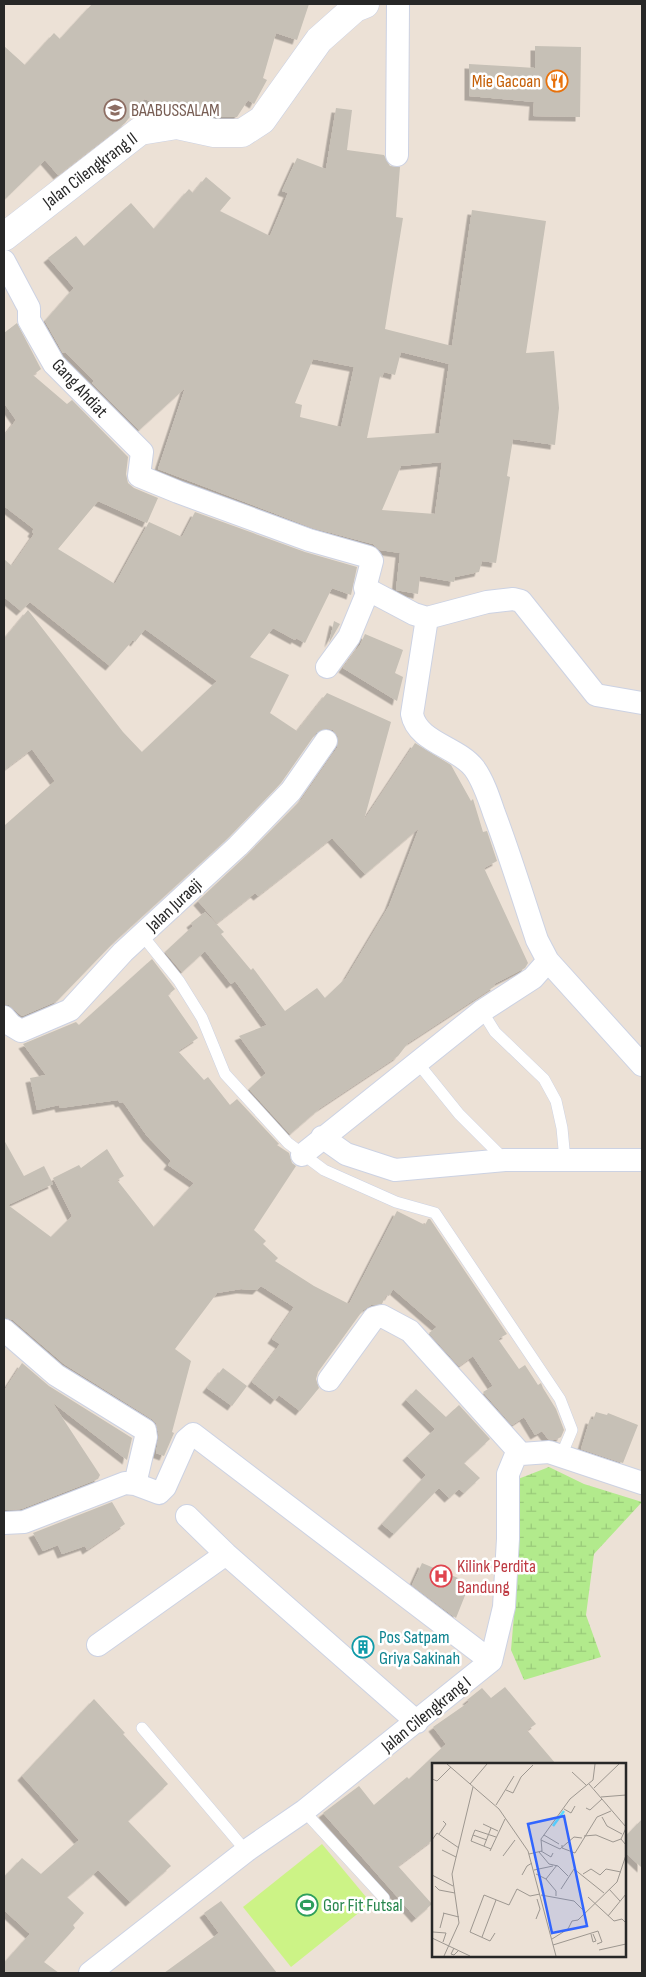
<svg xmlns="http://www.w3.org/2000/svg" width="646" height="1977" font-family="'Sofia Sans Condensed',sans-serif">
  <defs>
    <pattern id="wetland-marsh" width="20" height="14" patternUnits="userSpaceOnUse" patternTransform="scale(1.25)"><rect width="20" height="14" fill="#b2ea8c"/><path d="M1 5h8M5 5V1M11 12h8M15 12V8" fill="none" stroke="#99c979"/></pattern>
    <filter id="shadow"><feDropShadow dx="-4.5" dy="4.5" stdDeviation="0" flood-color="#0004"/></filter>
  </defs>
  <rect width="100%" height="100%" fill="#ece1d6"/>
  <path fill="url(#wetland-marsh)" d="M549,1467L584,1484L642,1502L594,1554L586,1615L601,1657L524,1680L511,1650L518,1568L515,1525L518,1479Z"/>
  <path fill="#ccf386" d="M322,1844L371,1903L291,1967L243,1907Z"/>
  <path fill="#c6c0b6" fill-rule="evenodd" filter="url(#shadow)" d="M92,4H309L297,40L276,33L263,78L267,80L254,104L248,100L237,117H216L174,110L144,99L125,123L58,175L45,160L4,200V46L25,65L54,33L60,39Z
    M535,46L581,47L580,117L533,116L534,102L469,96V64L535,68Z
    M336,108L352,110L347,150L384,155L390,166L400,167L396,217L403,218L385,329L452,346L472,210L546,221L526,353L554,351L559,408L555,445L513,439L507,476L510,477L496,563L482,561L479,572L455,577L454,582L420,576L418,594L396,590L400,553L380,550L373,544L313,528L158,469L185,388L139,430L92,383L94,381L65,352L63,353L45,321L74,288L48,258L76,236L84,246L131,203L154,229L189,189L193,193L206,177L231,198L220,211L270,236L288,193L282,191L297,158L326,169ZM401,352L449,364L439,433L367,438L380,376L382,377L384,372L395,375ZM313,359L354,367L341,427L300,417L302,405L295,403ZM442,462L435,514L382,510L401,466Z
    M17,323L41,369L33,375L67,404L72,400L128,457L126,474L128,483L134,488L158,498L147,523L98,501L58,549L115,584L149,522L182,537L195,512L305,552L357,567L351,595L332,588L305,643L296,638L295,640L273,628L250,657L289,675L270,713L297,731L327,693L391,722L364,820L415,743L451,765L471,801L473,799L483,832L487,831L497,861L484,868L528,963L525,968L494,984L495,986L408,1043L398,1056L320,1108L290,1134L249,1089L266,1073L239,1036L267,1025L235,981L231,984L205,951L182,972L165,952L193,926L191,923L205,912L224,932L221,934L251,970L253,968L285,1011L317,988L325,998L346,978L389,906L419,828L365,874L332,838L258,896L255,893L217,923L198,901L247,855L302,799L337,748L338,736L333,730L327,728L316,733L281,783L229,837L114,942L57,1001L22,1016L9,1005L4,1004V826L55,781L32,749L4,770V639L28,610L123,732L142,752L217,681L145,629L135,642L133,640L110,666L30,602L21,611L4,597V559L12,566L34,534L32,532L34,529L4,506V436L16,420L4,403V333Z
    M334,621L340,624L329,643Z
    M365,634L403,650L395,673L403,677L397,701L343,668L360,645Z
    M152,959L175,989L168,995L198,1038L178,1051L204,1080L208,1077L230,1105L237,1099L279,1144L277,1145L289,1153L292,1163L296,1166L254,1230L266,1241L263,1244L278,1258L275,1261L314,1286L349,1304L397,1211L425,1225L428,1219H430L507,1334L498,1339L519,1369L525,1365L538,1385L541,1383L543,1388L556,1409L564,1430L561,1437L555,1440L548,1439L542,1431L535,1435L524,1417L512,1425L483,1392L493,1386L473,1356L459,1366L429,1333L437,1327L393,1289L389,1296L386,1295L382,1304L371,1305L363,1310L318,1372L316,1379L319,1388L300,1411L279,1395L275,1400L252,1382L280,1344L272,1339L294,1307L261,1286L257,1290L241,1289L217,1293L175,1349L191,1361L172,1432L174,1433L164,1456L156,1453L159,1435L156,1423L152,1419L64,1364L13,1320L4,1317V1140L24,1176L44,1166L53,1184L8,1205L51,1237L72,1216L53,1178L79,1165L81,1168L107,1149L124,1176L117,1180L154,1227L194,1183L168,1165L171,1161L147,1136L123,1102L120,1103L118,1100L60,1108L59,1105L37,1110L30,1078L46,1075L23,1044L76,1022L79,1025Z
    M22,1363L49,1386L132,1438L127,1460L52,1402L100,1475L98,1479L21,1509L4,1510V1391Z
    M223,1368L247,1386L232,1406L207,1388Z
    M416,1389L446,1417L459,1405L490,1439L464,1463L480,1478L464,1493L459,1489L449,1498L439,1488L394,1534L382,1524L426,1475L407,1456L435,1429L406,1400Z
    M596,1412L607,1415L608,1413L638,1425L623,1463L581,1449L590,1419L593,1420Z
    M112,1502L125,1524L87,1550L85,1546L62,1554L58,1545L43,1551L33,1533Z
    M422,1563L470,1583L456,1618L412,1585Z
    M505,1687L536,1724L527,1730L556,1764H434V1839L398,1866L432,1904L416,1918L323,1813L359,1786L374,1805L407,1777L409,1779L446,1744L433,1727L469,1702L467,1700L482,1688L491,1698Z
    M94,1699L125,1733L123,1734L168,1784L128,1821L171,1866L130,1902L98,1870L67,1897L84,1913L73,1925L75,1928L44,1962L59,1973H4V1963L30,1934L4,1910V1877L22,1858L41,1874L79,1840L22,1776Z
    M642,1819V1868L625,1852V1837Z
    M221,1901L277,1973H164L219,1933L204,1913Z"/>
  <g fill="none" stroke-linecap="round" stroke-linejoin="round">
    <g stroke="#ccd2e3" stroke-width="12">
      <path id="service" d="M142,935L179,981L202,1018L225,1074L288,1143L324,1170L396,1202L435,1213L560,1399L572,1430L561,1456
        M482,1011L495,1032L544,1079L556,1101L562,1128L565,1160
        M417,1062L459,1114L505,1160
        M142,1728L246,1851
        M304,1811L384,1898"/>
    </g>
    <g stroke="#ccd2e3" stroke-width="24">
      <path id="minor" d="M397,155L398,4
        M4,261L29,308V320L54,364L142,452L139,476L178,492L309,540L369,557L372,561L365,588L414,614L427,618L487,602L513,599L521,601L596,695L642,703
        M427,618L412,714C417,742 458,747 474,768C483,780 489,798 494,813C510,855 523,898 537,940L548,961L642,1065
        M327,667L349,637L368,591
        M4,1017L11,1025L21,1031L70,1010L123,952L238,846L291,791L326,741
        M322,1137L346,1154L395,1170L505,1160H642
        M302,1155L482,1011L533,978L548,961
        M4,1330L56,1375L145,1430L146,1437L135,1484
        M329,1380L374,1318L382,1316L410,1331L521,1454
        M187,1516L226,1554L417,1722
        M4,1523L24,1522L125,1483L135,1484L159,1493L165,1487L186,1440L193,1434L491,1661
        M98,1645L226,1554
        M90,1973L246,1851L304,1811L491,1661L504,1607L508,1539V1474L515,1457L521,1454L549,1452L642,1483"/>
    </g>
    <g stroke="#ccd2e3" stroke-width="29">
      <path id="tertiary" d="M4,237L140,131L177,125L214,133H242L262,120L319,40L355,8L365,4"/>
    </g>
    <use href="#service" stroke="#fff" stroke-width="11"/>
    <use href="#minor" stroke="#fff" stroke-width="22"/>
    <use href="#tertiary" stroke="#fff" stroke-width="28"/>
  </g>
  <defs>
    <g id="restaurant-ring" transform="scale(1.125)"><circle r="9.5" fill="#fff" stroke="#e8710a" stroke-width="1.5"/><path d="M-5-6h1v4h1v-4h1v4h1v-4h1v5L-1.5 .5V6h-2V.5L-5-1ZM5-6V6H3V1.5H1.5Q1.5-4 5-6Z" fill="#e8710a"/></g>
    <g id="school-ring" transform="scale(1.125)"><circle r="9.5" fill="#fff" stroke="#8d6e63" stroke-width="1.5"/><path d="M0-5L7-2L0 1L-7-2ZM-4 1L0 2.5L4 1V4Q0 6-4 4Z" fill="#8d6e63"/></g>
    <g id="hospital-ring" transform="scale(1.125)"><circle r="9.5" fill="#fff" stroke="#e0444e" stroke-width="1.5"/><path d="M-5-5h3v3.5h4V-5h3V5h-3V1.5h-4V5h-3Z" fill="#e0444e"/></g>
    <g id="building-ring" transform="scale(1.125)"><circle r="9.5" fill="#fff" stroke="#0f9aa8" stroke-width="1.5"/><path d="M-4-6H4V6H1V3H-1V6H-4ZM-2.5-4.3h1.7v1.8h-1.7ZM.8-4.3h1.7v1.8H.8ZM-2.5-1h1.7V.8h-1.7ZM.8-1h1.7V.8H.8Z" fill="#0f9aa8"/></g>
    <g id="stadium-ring" transform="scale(1.125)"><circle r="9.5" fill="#fff" stroke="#2e9e5b" stroke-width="1.5"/><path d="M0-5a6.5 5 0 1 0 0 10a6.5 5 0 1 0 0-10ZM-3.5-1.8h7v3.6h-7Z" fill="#2e9e5b"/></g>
  </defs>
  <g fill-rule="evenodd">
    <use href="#restaurant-ring" x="557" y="81"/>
    <use href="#school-ring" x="115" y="110"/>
    <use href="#hospital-ring" x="441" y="1576"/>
    <use href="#building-ring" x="363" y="1647"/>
    <use href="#stadium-ring" x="307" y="1905"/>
  </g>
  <g text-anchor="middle" stroke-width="5" stroke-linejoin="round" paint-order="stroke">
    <g font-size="18" fill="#c56008" stroke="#fff" text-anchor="end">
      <text x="541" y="87">Mie Gacoan</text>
    </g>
    <g font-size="18" fill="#785e54" stroke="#fff" text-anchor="start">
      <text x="131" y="116">BAABUSSALAM</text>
    </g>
    <g font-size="18" fill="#272727" stroke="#fff">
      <text transform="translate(90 170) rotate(-37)" y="6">Jalan Cilengkrang II</text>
      <text transform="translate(80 388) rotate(47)" y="6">Gang Ahdiat</text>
      <text transform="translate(174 905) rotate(-43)" y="6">Jalan Juraeji</text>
      <text transform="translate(426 1714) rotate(-39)" y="6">Jalan Cilengkrang I</text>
    </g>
    <g font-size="18" fill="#be3a42" stroke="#fff" text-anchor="start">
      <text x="457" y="1572">Kilink Perdita<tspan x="457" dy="21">Bandung</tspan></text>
    </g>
    <g font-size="18" fill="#0d838f" stroke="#fff" text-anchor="start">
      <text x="379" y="1643">Pos Satpam<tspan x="379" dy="21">Griya Sakinah</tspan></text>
    </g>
    <g font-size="18" fill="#27864d" stroke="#fff" text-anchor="start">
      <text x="323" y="1911">Gor Fit Futsal</text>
    </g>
  </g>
  <g transform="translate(432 1763)">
    <rect width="194" height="194" fill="#ece1d6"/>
    <path fill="none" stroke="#5cdcfc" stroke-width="2.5" d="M121,63L132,48"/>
    <path fill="none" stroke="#9d9790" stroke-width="1" d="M15,1L67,46L96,88L124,193M140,9L154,22M0,16L5,18L19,4M38,21L55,1M157,21L194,64M162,25L187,1M74,27L81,30L89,14L101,2M169,34L194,32M64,42L82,13M154,45L158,47L170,36M132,46L139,50L143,43M170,54L175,63L190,71M51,61L66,68M194,65L189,76L194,82M7,71L14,61L11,58M41,72L39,78L59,86M112,72L127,81M152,73L164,72L181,79L189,76M0,77L5,70L27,85M55,77L41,72L43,67L64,74M109,77L128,86L142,74L150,75M130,82V85L143,90L165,54L179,48M52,83L59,65M10,87L24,94M58,88L73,56M109,88L119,94L121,90M107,89L117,101L126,103L136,113M97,91L110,88L109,76L138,36L161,17L163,1M71,93L83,77M102,107L121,103M104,111L114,116L124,128V133M151,111L159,106L168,112L174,106L189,109M0,112L21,123M90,112L95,103L100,100M114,116L125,102M3,123L7,127L23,130M129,126L142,106L172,130M177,126L188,138M109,132L142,138L153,149M156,134L182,158L190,156L194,160M11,150L27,154M176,153L194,131M104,156L108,146L105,136M8,165L12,150M1,169L14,170L11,179M63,170L58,178L38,169L52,132L77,142L85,126L98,133L108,131M159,171L161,179L164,178L161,171M50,174L64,137M0,175L38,193M120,176L136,166L140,158L146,157L185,119L194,92M121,182L166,168L170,179L165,181M22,185L19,191L22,192L26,188M167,187L194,181M12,193L27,160L20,111L41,24"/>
    <path fill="#3165ff" fill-opacity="0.15" stroke="#3165ff" stroke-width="2.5" d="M132,53L155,163L120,170L96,61Z"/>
    <rect width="194" height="194" fill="none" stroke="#272727" stroke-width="2.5"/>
  </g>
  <rect width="646" height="1977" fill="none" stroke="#272727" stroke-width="10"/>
</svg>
